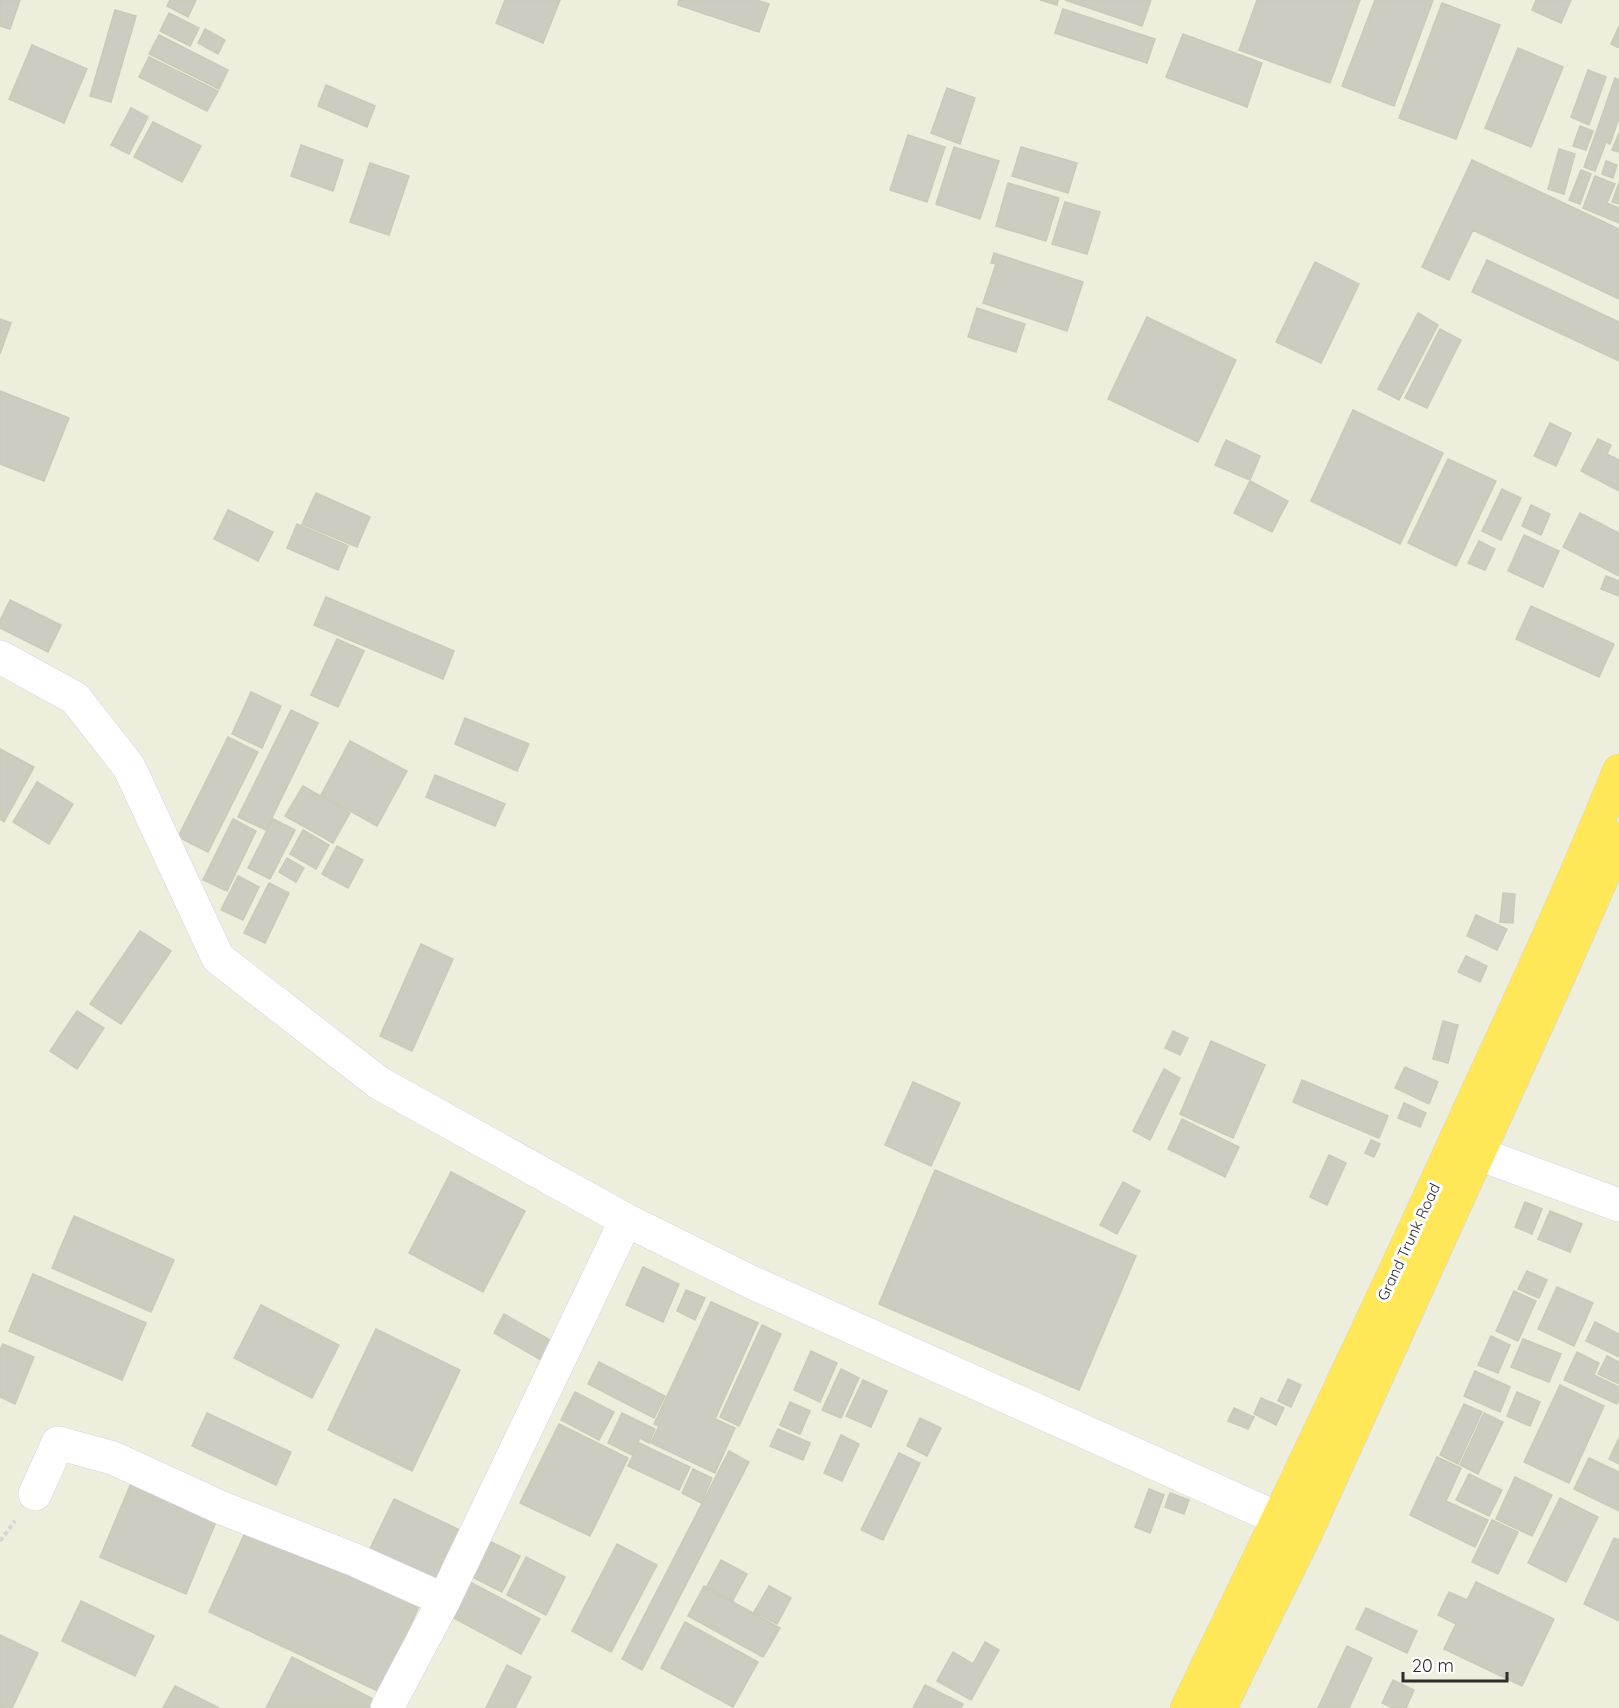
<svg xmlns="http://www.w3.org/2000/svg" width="1619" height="1708" font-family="Quicksand,sans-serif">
  <rect width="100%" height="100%" fill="#eed"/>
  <path fill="#cccdc0" stroke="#c9cab7" stroke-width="1.5" d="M0,0H20L10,29L0,26Z
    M170,0H196L188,17L167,6Z
    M505,0H560L543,43L496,23Z
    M679,0H756L769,4L759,32L678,5Z
    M1040,0H1058L1057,5Z
    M1065,0H1151L1142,26Z
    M1257,0H1360L1330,83L1239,50Z
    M1375,0H1433L1394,106L1342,86Z
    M1536,0H1571L1561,23L1532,10Z
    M1442,3L1500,25L1456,139L1399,118Z
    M1063,9L1155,39L1147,63L1055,33Z
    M115,10L136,16L111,102L90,96Z
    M169,13L199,28L190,46L160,31Z
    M1619,26V48L1611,44Z
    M205,29L225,40L218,54L198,43Z
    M1183,34L1262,63L1247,107L1166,77Z
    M159,35L228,70L219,89L149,54Z
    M32,45L87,69L64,123L9,99Z
    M1518,48L1563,67L1531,147L1485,128Z
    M149,57L218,91L207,111L139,77Z
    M1588,70L1606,77L1589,125L1571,117Z
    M1615,78L1619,80V118L1610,144L1606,142L1595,171L1584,167Z
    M326,85L375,106L367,127L318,106Z
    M947,88L975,98L960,144L931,133Z
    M131,108L148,117L129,154L111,145Z
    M153,122L201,146L182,182L134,157Z
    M1580,126L1593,131L1586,150L1573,146Z
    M1619,133V152L1612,150Z
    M908,135L945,147L927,202L890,190Z
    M301,145L343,160L333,191L291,176Z
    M954,147L999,161L980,219L936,204Z
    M1021,147L1077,163L1068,193L1012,176Z
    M1559,149L1575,154L1564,194L1548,189Z
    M1472,160L1619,229V299L1473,230L1449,280L1422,267Z
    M1606,161L1617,165L1613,178L1602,174Z
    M370,163L409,176L389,235L350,222Z
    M1581,170L1591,174L1580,204L1569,200Z
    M1595,176L1615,184L1607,203L1619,208V223L1583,208Z
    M1008,183L1059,198L1046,241L996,226Z
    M1619,183V204L1612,202Z
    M1065,202L1100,212L1087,254L1052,244Z
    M994,253L1083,282L1067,331L983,303L996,264L991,263Z
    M1487,260L1619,322V361L1472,292Z
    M1315,262L1359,284L1321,363L1276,342Z
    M977,308L1025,324L1016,352L968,337Z
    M1418,313L1438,325L1399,400L1378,389Z
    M1147,317L1236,360L1198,442L1108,399Z
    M0,319L11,323L0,354Z
    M1440,329L1461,340L1427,408L1405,398Z
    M0,391L69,418L44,481L0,464Z
    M1353,410L1443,453L1400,544L1311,501Z
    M1550,423L1571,433L1556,466L1534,456Z
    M1598,439L1611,445L1607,454L1619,460V491L1581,471Z
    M1226,440L1260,456L1250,480L1215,465Z
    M1448,459L1496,481L1456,566L1408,543Z
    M1250,481L1288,501L1272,532L1234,513Z
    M1502,489L1521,498L1501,540L1482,531Z
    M316,493L370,517L357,547L302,524Z
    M1531,505L1550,514L1541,535L1522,526Z
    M228,510L273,532L258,561L214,539Z
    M1580,513L1619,533V576L1563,547Z
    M297,524L348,546L338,570L287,548Z
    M1524,535L1559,551L1543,587L1508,571Z
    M1479,541L1495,549L1485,570L1468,563Z
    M1606,576L1619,581V596L1601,589Z
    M326,597L454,651L443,679L314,625Z
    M10,600L61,625L48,652L0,628V621Z
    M1531,606L1614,644L1599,677L1516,639Z
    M337,639L364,651L338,707L311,695Z
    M251,692L281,706L262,748L232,734Z
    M291,710L318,723L266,830L238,817Z
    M465,718L529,744L517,771L455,744Z
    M228,737L258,752L208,852L178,837Z
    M350,741L407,771L377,826L321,795Z
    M0,749L34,767L4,822L0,819Z
    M435,775L505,804L495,826L426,797Z
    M37,782L73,804L49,844L13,822Z
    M303,786L350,813L333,843L285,816Z
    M233,819L256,831L227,891L203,880Z
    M273,819L295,830L270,879L248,868Z
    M303,830L329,845L316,869L290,854Z
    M337,846L363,860L348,888L322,874Z
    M287,858L304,868L296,882L279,872Z
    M238,876L259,887L243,920L221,910Z
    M269,883L289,893L265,943L244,933Z
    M1503,893L1515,894L1513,923L1500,922Z
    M1476,915L1507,929L1497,950L1467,936Z
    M140,931L171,951L121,1024L90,1004Z
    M421,944L453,959L412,1051L380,1036Z
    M1466,956L1487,966L1480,982L1458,972Z
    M77,1011L104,1028L77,1069L50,1051Z
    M1443,1021L1458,1025L1448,1063L1433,1059Z
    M1173,1031L1188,1038L1180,1055L1165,1048Z
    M1211,1041L1265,1065L1233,1138L1180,1114Z
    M1405,1067L1438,1082L1429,1104L1395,1088Z
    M1164,1069L1180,1078L1150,1140L1133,1131Z
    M1302,1080L1388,1116L1379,1138L1293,1102Z
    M913,1082L960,1103L931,1166L885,1145Z
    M1404,1103L1426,1113L1420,1127L1398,1118Z
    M1182,1119L1239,1147L1225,1177L1168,1149Z
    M1371,1140L1380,1144L1374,1157L1365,1153Z
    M1329,1155L1346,1163L1327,1205L1310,1197Z
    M935,1170L1136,1256L1079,1390L879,1304Z
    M451,1172L525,1211L483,1292L409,1253Z
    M1123,1182L1140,1191L1117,1234L1100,1225Z
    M1525,1202L1542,1209L1532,1234L1515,1227Z
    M1550,1211L1582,1224L1570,1252L1538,1239Z
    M74,1216L174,1260L151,1312L52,1268Z
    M643,1267L679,1284L663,1322L626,1305Z
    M1527,1271L1547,1280L1539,1298L1518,1289Z
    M33,1274L146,1323L122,1380L9,1331Z
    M1557,1287L1593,1303L1574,1346L1538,1329Z
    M686,1290L705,1298L695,1320L677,1311Z
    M1514,1291L1536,1301L1518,1341L1496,1331Z
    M711,1302L758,1323L715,1419L735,1428L715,1473L651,1443L659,1426L654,1424Z
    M261,1305L339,1345L312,1398L234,1358Z
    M504,1314L559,1345L548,1364L494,1333Z
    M1595,1322L1619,1334V1357L1586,1341Z
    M762,1325L781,1334L739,1426L720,1417Z
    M376,1329L460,1370L412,1471L328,1430Z
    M1491,1336L1510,1345L1498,1373L1478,1365Z
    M1523,1339L1561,1354L1549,1382L1511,1367Z
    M3,1344L34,1357L15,1404L0,1397V1350Z
    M811,1351L837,1363L820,1402L794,1390Z
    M1577,1352L1599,1363L1594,1375L1619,1387V1399L1617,1404L1564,1380Z
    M1607,1356L1619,1362V1384L1598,1374Z
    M599,1362L665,1396L654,1418L588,1384Z
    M841,1369L859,1378L841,1418L822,1410Z
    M1475,1371L1510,1387L1500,1412L1464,1396Z
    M1288,1379L1301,1385L1291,1407L1278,1401Z
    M863,1380L887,1391L871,1427L846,1416Z
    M1560,1385L1604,1406L1569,1483L1524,1462Z
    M575,1392L614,1412L599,1440L561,1420Z
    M1517,1392L1540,1402L1530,1426L1507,1416Z
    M1261,1398L1284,1408L1276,1425L1254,1414Z
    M790,1402L810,1411L800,1434L780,1425Z
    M1464,1404L1482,1412L1458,1464L1440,1455Z
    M1234,1408L1254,1417L1248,1429L1228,1421Z
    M207,1413L291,1452L276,1485L192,1446Z
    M622,1413L655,1429L649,1443L640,1438L632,1455L608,1443Z
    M1484,1413L1503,1422L1478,1474L1460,1465Z
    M920,1418L941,1428L927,1456L907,1446Z
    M559,1424L628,1458L590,1536L520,1503Z
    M778,1429L810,1443L803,1460L770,1446Z
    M841,1435L859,1444L842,1481L824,1473Z
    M1619,1438V1464L1609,1459Z
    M639,1443L690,1467L679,1490L628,1466Z
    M729,1451L749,1462L642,1670L622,1659Z
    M899,1453L920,1463L883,1540L861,1530Z
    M1437,1457L1461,1468L1446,1501L1488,1520L1475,1547L1410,1515Z
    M1589,1458L1619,1472V1511L1574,1489Z
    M693,1469L712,1478L701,1503L682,1493Z
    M1469,1474L1502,1490L1489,1516L1456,1500Z
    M1515,1477L1552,1495L1532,1536L1496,1519Z
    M132,1481L218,1517L186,1594L100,1557Z
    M1149,1489L1164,1495L1150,1533L1135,1527Z
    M1170,1493L1189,1500L1184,1514L1165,1507Z
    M1560,1498L1598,1517L1566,1582L1528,1563Z
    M394,1499L460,1530L433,1586L367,1555Z
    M1492,1520L1518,1532L1498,1574L1472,1562Z
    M249,1524L420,1604L380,1692L209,1612Z
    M1614,1538L1619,1540V1621L1584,1604Z
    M487,1540L520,1556L502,1592L470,1576Z
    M617,1544L657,1565L611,1652L572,1631Z
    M526,1557L565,1577L546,1615L507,1595Z
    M721,1560L747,1574L732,1602L706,1588Z
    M468,1581L540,1619L521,1654L450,1616Z
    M1476,1582L1554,1619L1522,1686L1444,1649L1456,1624L1438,1615L1449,1592L1467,1600Z
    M704,1586L780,1628L763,1657L688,1616Z
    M769,1586L791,1598L777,1624L754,1612Z
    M81,1601L154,1636L135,1676L62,1641Z
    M1366,1608L1417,1631L1407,1653L1356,1629Z
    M685,1622L758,1662L733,1707L661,1668Z
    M0,1635L38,1653L12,1708H0Z
    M985,1642L999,1650L971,1700L937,1681L953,1652L973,1664Z
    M1347,1646L1372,1658L1349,1708H1318Z
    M292,1657L375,1700L371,1708H266Z
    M507,1665L531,1677L515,1708H486Z
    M1393,1680L1414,1690L1406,1708H1393L1382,1703Z
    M925,1685L963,1704L961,1708H913Z
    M175,1686L219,1708H163Z"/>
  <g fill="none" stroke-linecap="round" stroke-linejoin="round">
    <g stroke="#d7d2e5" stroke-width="34">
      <path id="minor" d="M0,657L75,698L129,767L218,958L379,1083L626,1220L751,1282L1279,1519
        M1479,1154L1619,1205
        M35,1494L58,1443L113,1458L222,1508L355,1560L444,1600
        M387,1708L444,1600L626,1220"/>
    </g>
    <g stroke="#d5d5d5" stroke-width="34">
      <path id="highway" d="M1187,1708C1282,1512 1376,1315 1466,1117C1519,1002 1572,888 1619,771
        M1220,1708L1306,1533L1559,976L1619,839"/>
    </g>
    <path stroke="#d5d5d5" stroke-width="4" stroke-dasharray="4.5 3" stroke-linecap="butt" d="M0,1541L15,1521"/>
    <use href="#minor" stroke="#fff" stroke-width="33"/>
    <use href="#highway" stroke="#ffe758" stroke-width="33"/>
  </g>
  <g text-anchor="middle" stroke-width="6" stroke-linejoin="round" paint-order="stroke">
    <g font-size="15" fill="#2c2c2c" stroke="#fff">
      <text transform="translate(1409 1242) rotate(-65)" y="5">Grand Trunk Road</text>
    </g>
  </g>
  <path d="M1403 1672v9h104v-9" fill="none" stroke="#2c2c2c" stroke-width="3"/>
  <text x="1412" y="1672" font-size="18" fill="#2c2c2c" stroke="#ffffff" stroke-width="4.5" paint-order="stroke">20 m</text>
</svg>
